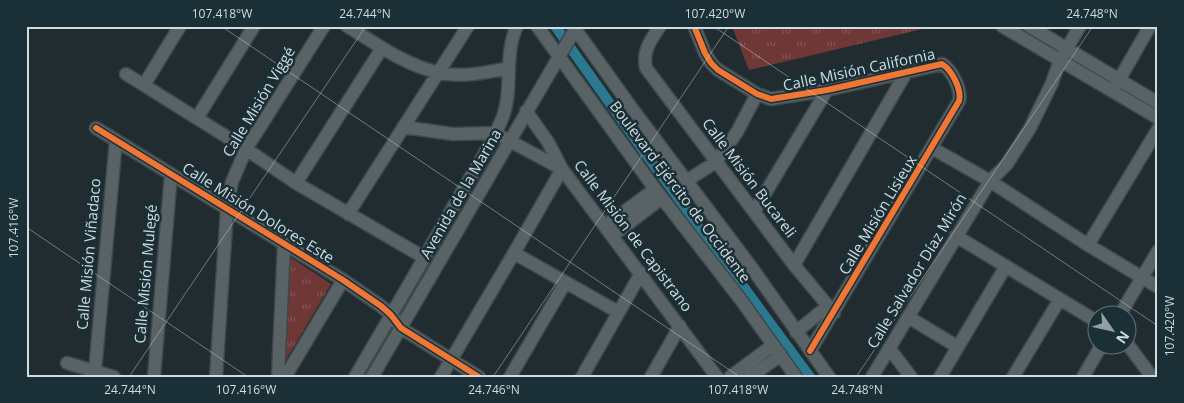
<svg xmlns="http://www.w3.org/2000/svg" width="1184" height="403" font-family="'Open Sans',sans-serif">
  <defs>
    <pattern id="grass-tufts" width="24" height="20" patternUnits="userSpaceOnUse" patternTransform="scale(1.25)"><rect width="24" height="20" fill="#703737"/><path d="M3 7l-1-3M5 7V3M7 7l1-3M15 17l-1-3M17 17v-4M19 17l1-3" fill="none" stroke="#835354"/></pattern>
  </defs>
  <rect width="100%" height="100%" fill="#202c30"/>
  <path fill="url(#grass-tufts)" d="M732,26H935L749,70Z
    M290,257L331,284L281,368Z"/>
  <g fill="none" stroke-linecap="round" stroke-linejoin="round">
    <path stroke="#2b788f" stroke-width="10" d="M555,26L645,153L810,377"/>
    <g stroke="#3d484b" stroke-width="15">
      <path id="minor" d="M347,26C375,43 403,64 436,72C459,78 486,73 508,68
        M537,26L655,189L741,300L796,377
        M573,26L631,107L752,268L829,377
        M660,26C651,40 642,51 646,68L794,265L834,313
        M694,26L705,53L711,63L718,70L757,94L771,99L827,90L942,64C952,70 962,90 959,101L810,351
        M1002,26L1158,118
        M1029,26L1158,103
        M126,74L246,149L296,183L425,258
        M144,85L180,26
        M1115,87L1150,26
        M526,111L548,142L562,169L717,377
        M197,118L254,26
        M403,127L453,134L495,133L562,169L514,253L441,377
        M96,128L343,280L381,306L391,315L401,328L479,377
        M932,148L990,181L1088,245L1158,287
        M686,181L716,162L737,132L757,94
        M296,183L382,48
        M754,212L827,90
        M348,214L468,26
        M605,226L655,189
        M612,236L662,198
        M956,236L1096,321
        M1088,245L1158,129
        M514,253L618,312
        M794,265L907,71
        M1119,316L1158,251
        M908,317L958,347
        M796,332L828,306
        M1126,342L1152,377
        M889,348L911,377
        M67,363L114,377
        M95,371L116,140
        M154,377L171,174
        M216,377L227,209L232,182L246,149L324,26
        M278,377L284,244
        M285,377L343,280
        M355,377C389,319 423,261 456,202C471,175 490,148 502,119C514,89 503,56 517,26
        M372,377L577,26
        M510,377L565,283
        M582,377L641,273
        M651,377L680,326
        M730,377L773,345
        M750,377L781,355
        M872,377L990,181L1007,164L1030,128L1052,83L1060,60L1080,26
        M940,377L1006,266
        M1013,377L1060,299
        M1083,377L1101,346"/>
    </g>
    <use href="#minor" stroke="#596265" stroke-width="12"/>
    <g stroke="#1a2f36" stroke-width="9">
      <path id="cycleway" d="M694,26L705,53L711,63L718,70L757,94L771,99L827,90L942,64C952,70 962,90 959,101L810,351
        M96,128L343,280L381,306L391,315L401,328L479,377"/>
    </g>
    <use href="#cycleway" stroke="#f07635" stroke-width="6"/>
  </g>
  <path fill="none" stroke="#cfdce0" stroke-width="1" stroke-opacity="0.45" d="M221,26L740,377M713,26L1158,326M26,227L248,377M129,377L366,26M493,377L729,26M856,377L1093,26"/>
  <g text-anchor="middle" stroke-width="5" stroke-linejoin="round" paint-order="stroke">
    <g font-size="15" fill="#cfdce0" stroke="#1a2f36">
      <text transform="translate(859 70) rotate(-12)" y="5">Calle Misión California</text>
      <text transform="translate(259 102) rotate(-59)" y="5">Calle Misión Viggé</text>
      <text transform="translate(749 178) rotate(53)" y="5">Calle Misión Bucareli</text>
      <text transform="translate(680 192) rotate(53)" y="5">Boulevard Ejército de Occidente</text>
      <text transform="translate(461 194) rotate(-60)" y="5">Avenida de la Marina</text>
      <text transform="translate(258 213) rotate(32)" y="5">Calle Misión Dolores Este</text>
      <text transform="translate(878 215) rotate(-59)" y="5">Calle Misión Lisieux</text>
      <text transform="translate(633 236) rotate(53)" y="5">Calle Misión de Capistrano</text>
      <text transform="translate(89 254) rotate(-85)" y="5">Calle Misión Viñadaco</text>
      <text transform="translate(917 271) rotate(-59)" y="5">Calle Salvador Díaz Mirón</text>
      <text transform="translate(146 274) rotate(-85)" y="5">Calle Misión Mulegé</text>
    </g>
  </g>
  <rect width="1184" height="403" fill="none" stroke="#1a2f36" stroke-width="55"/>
  <g transform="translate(1112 330) rotate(124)"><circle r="24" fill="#1a2f36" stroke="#62747a"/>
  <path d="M0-4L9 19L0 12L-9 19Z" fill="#929ea2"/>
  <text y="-8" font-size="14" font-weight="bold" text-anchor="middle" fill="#cfdce0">N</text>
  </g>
  <rect x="28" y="28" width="1128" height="348" fill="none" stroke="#cfdce0" stroke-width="2"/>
  <g font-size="12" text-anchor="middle" fill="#cfdce0">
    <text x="222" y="18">107.418°W</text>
    <text x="365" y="18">24.744°N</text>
    <text x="715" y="18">107.420°W</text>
    <text x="1092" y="18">24.748°N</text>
    <text transform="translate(14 228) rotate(-90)" y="4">107.416°W</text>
    <text transform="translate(1170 326) rotate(-90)" y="4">107.420°W</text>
    <text x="130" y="394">24.744°N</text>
    <text x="246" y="394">107.416°W</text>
    <text x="494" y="394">24.746°N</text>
    <text x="738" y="394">107.418°W</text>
    <text x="857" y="394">24.748°N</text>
  </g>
</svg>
